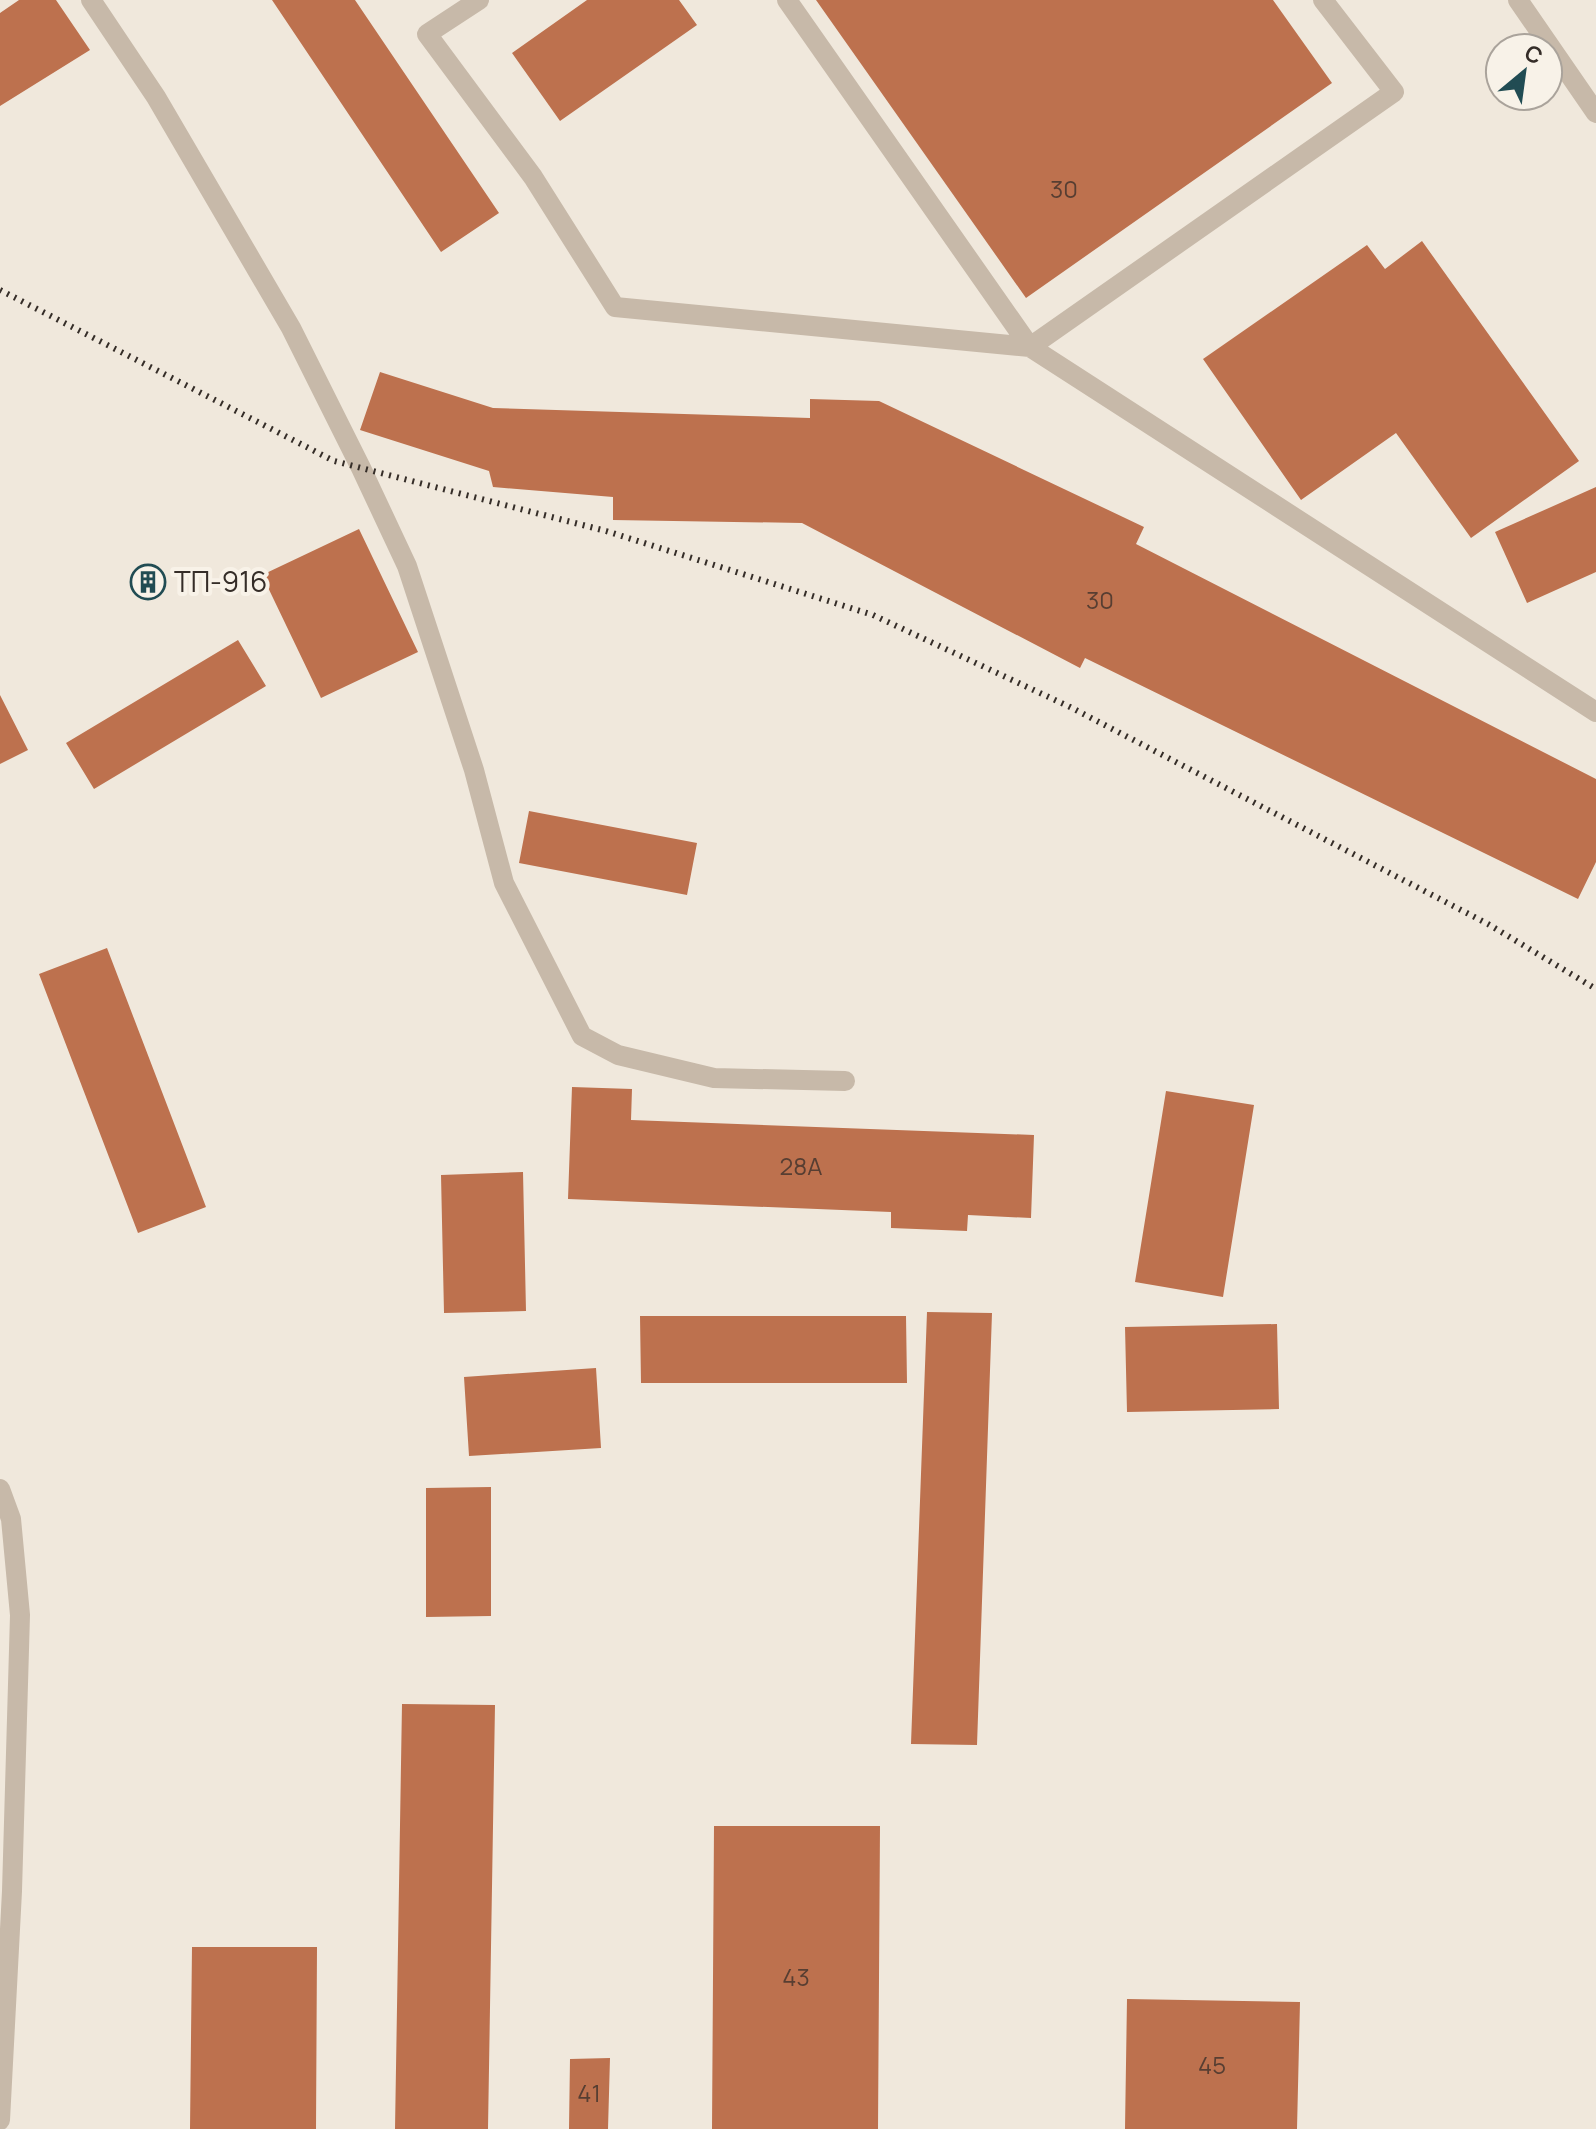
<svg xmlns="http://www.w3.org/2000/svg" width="1596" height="2129" font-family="Manrope,sans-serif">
  <rect width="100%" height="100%" fill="#f0e8dc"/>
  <path fill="#bd714e" d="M19,0H56L90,50L0,106V13Z
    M272,0H355L499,213L441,252Z
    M587,0H679L697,25L560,121L512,53Z
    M816,0H1273L1332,83L1026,298Z
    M1422,241L1579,461L1471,538L1396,433L1301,500L1203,359L1367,245L1385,269Z
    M380,372L493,408L810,418V399L879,401L1144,527L1136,544L1596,779V862L1578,899L1085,658L1080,668L802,523L613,520V497L493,487L489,471L360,430Z
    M1596,487V572L1527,603L1495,532Z
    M359,529L418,652L321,698L262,575Z
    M147,569L159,587L148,595L136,576Z
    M238,640L266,686L94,789L66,743Z
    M0,695L28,750L0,764Z
    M529,811L697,843L687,895L519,863Z
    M107,948L206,1207L138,1233L39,974Z
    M572,1087L632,1089L631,1120L1034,1135L1031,1218L968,1215L967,1231L891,1228V1212L568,1199Z
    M1166,1091L1254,1105L1223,1297L1135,1282Z
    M523,1172L526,1311L444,1313L441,1175Z
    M927,1312L992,1313L977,1745L911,1744Z
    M640,1316H906L907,1383H641Z
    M1277,1324L1279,1409L1127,1412L1125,1327Z
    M596,1368L601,1448L469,1456L464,1377Z
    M491,1487V1616L426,1617V1488Z
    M402,1704L495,1705L488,2129H395Z
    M714,1826H880L878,2129H712Z
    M192,1947H317L316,2129H190Z
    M1127,1999L1300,2002L1297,2129H1125Z
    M610,2058L608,2129H569L570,2059Z"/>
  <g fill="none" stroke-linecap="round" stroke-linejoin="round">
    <path stroke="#c7b9a9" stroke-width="20" d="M91,0L156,97L291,328L361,468L407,566L474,770L504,883L582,1036L618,1055L714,1078L845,1081
      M479,0L427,34L533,177L615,307L1030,347L1596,712
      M787,0L1030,347L1394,92L1323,0
      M1518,0L1596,113
      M0,1489L11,1519L20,1615L12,1891L0,2120"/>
    <path stroke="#352d28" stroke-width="6" stroke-dasharray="2 6" stroke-linecap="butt" d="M0,290L334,461L606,531L873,615L1070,707L1488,924L1596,989"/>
  </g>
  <defs>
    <g id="building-ring" transform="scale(1.8)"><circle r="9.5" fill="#f8f2e8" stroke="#214c53" stroke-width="1.5"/><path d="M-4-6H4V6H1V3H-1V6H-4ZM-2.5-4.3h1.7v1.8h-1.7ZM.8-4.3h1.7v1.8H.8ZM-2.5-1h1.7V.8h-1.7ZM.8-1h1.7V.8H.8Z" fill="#214c53"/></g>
  </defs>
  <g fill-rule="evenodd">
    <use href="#building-ring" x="148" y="582"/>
  </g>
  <g text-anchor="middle" stroke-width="8" stroke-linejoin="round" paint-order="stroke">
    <g font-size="24" fill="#573e32">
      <text x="1064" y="198">30</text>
      <text x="1100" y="609">30</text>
      <text x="801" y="1175">28А</text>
      <text x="796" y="1986">43</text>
      <text x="1212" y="2074">45</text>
      <text x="589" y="2102">41</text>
    </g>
    <g font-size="28" fill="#352d28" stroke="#f8f2e8" text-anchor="start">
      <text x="174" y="592">ТП-916</text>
    </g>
  </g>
  <g transform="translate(1524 72) rotate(29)"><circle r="38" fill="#f8f2e8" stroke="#aaa39b" stroke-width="2"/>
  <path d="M0-6L14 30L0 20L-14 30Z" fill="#214c53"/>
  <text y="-12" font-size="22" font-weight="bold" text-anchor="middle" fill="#352d28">С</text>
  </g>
</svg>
